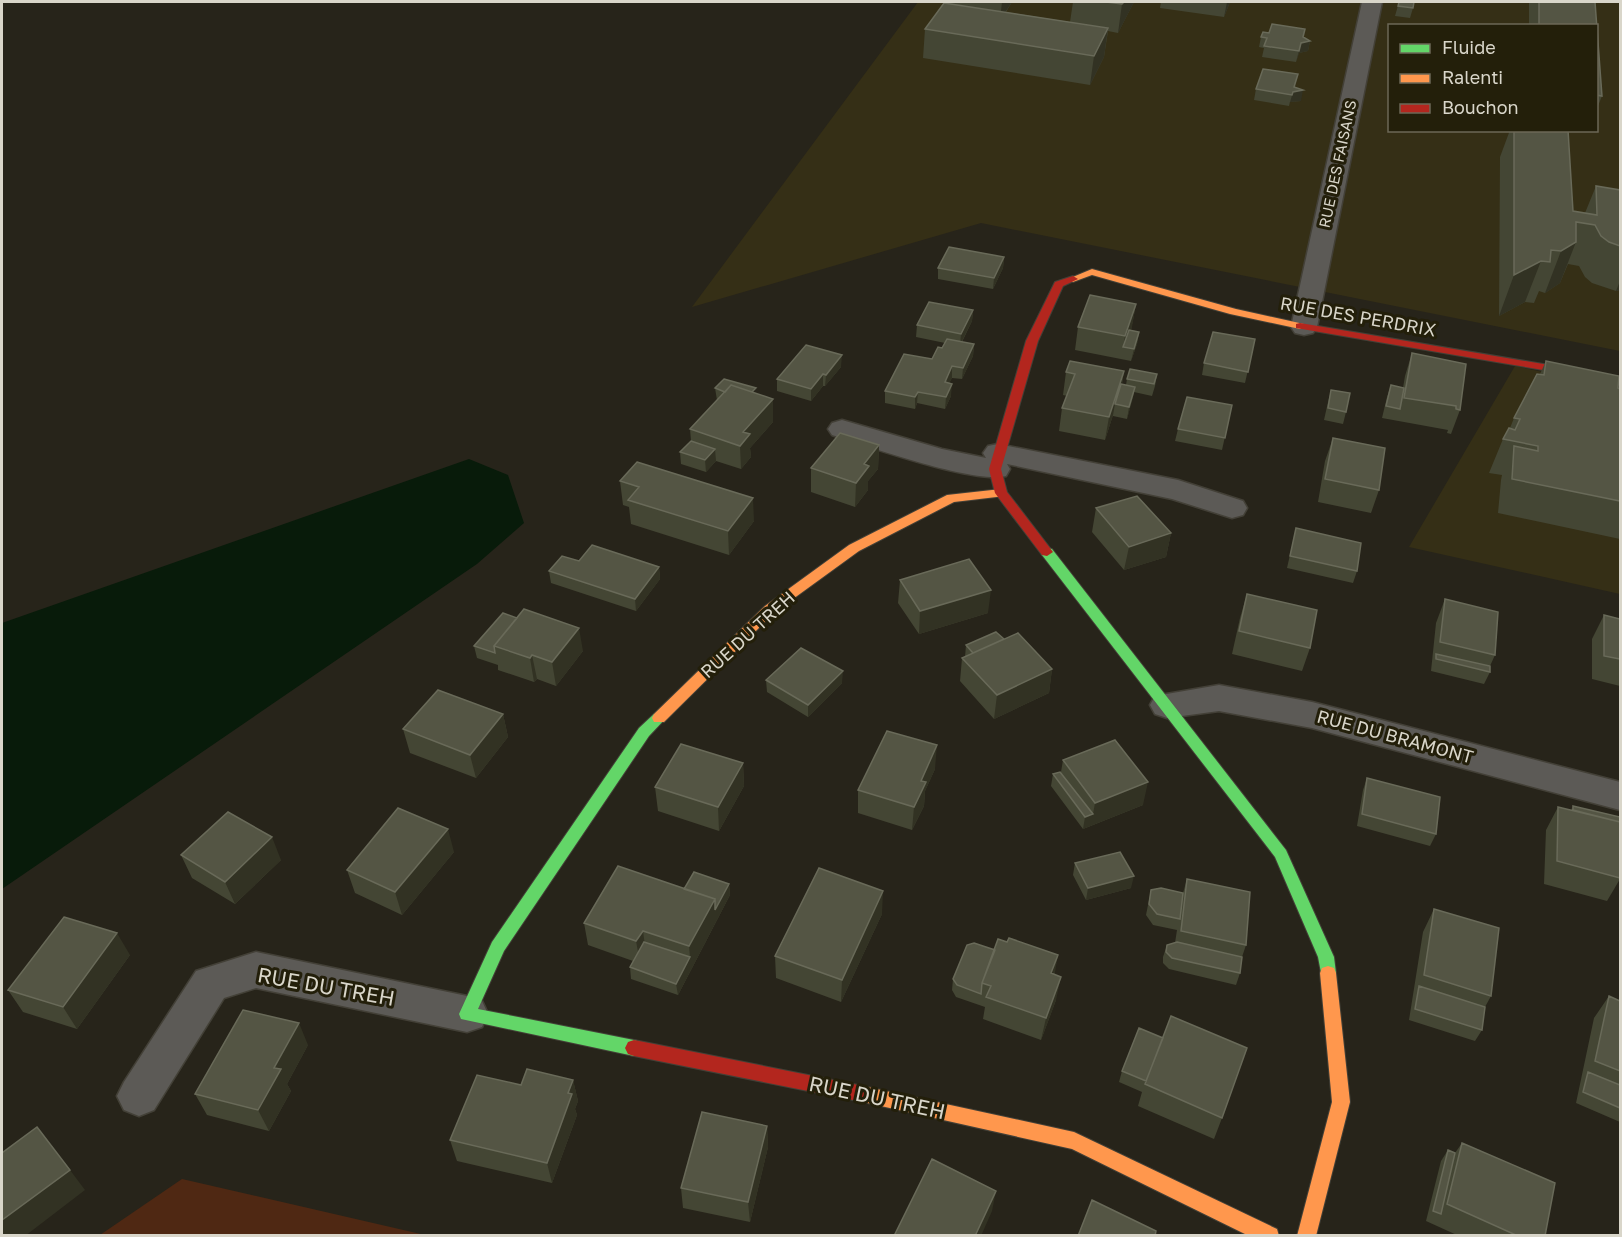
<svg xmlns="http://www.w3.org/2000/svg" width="1622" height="1237" font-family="'Golos Text',sans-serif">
  <rect width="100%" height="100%" fill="#27241a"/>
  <path fill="#352f16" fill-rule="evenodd" d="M918,2H1620V351L981,223L692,307ZM1390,26H1596V130H1390Z
    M1515,366L1620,388V594L1409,547Z"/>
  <path fill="#4f2813" d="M182,1179L425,1235H100Z"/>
  <path fill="#081b0a" d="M469,459L508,475L524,523L477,564L2,889V623Z"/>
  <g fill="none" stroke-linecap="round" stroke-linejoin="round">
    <g stroke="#434037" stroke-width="3">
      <path id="street" d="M1362,2H1382L1317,327L1313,333L1304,335L1295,333L1291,327Z
        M842,420L942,449L986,458L983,453L988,446L998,444L1178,480L1243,501L1247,508L1243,515L1232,518L1172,499L1007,464L1010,469L1006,476C973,484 868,446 832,435L828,429L832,423Z
        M1219,685L1312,702L1620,782V810L1312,728L1219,711L1167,718L1155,714L1150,705L1155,696Z
        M256,952L467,996L482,1001L488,1014L482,1027L467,1032L256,988L224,998L154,1110L139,1116L124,1110L117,1096L124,1082L196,971Z"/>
    </g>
    <g stroke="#434037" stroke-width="2">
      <path id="fast" d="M1047,548L1052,549L1286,850L1334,957L1336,973L1334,978L1328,980L1322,978L1318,957L1275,857L1042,555L1041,552Z
        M659,713L664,714L666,718L649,736L504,951L478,1009L634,1040L640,1042L643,1048L640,1054L634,1056L461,1019L459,1014L492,942L639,728L654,714Z"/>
    </g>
    <g stroke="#434037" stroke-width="2">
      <path id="slow" d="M1092,269L1236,309L1304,324L1305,326L1300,329L1230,314L1092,275L1073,282L1068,279Z
        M1001,489L1007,493L1005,496L954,502L859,551L775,612L664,722H654L652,718L654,714L765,606L849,545L947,495Z
        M1328,966L1334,968L1336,973L1350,1102L1316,1236H1297L1332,1102L1320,973L1322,968Z
        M863,1086L1074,1132L1277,1229L1279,1236H1249L1072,1149L863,1102L857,1100L854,1094L857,1088Z"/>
    </g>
    <g stroke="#434037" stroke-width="2">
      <path id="jam" d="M1073,276L1078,279L1063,286L1038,341L1001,469L1007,492L1053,552L1047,556L1042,555L995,493L989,469L1026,341L1055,282Z
        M1300,323L1620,377V383L1296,328V324Z
        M634,1040L863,1086L869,1088L872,1094L869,1100L863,1102L634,1056L628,1054L625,1048L628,1042Z"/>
    </g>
    <use href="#street" fill="#5c5a56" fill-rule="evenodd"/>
    <use href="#fast" fill="#63d668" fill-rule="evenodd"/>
    <use href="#slow" fill="#ff974d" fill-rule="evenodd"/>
    <use href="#jam" fill="#b3261e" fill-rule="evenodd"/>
  </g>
  <path fill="#444634" d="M948,2H1012L1006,12L1070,22L1073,2H1134L1118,33L1108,31L1104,57L1090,85L923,58L925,29L948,3Z
    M1161,2H1230L1224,17L1160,8Z
    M1399,2L1413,8L1410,18L1395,16Z
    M1529,2H1595L1602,96L1596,111V26H1529Z
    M1261,37H1303L1310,41L1308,51L1299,53L1296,62L1262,57L1264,48L1259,47Z
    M1295,87L1301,101L1290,102L1289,106L1254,100L1256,89Z
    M1510,130H1568L1573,211L1585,213L1596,186L1620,190V290L1616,291L1592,283L1585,277L1579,266L1568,264L1560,283L1545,293L1539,291L1534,303L1525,302L1499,316L1500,157Z
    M1004,257L1003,268L993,289L938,279V268Z
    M1136,304L1131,330L1139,332L1137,344L1131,361L1075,350L1078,327Z
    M973,310L972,321L962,342L974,344L973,356L962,379L952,378L949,383L951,396L945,409L917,403L915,409L885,403V391L932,359L942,348L945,343L916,337L917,325Z
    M1255,339L1245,383L1202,375L1204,363Z
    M1412,353L1460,410L1451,434L1447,433L1448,430L1382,418L1387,397L1391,385L1403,388L1405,376Z
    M1546,361L1620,389V539L1498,513L1501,480L1502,475L1489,473L1503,439L1510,428L1514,418L1540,374Z
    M841,367L825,386H823L811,401L777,391V379Z
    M1124,371L1122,384L1126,385L1127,379L1157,374L1155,386L1152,396L1134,392L1127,419L1113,416V415L1105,440L1059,431L1062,408L1067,396L1063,395L1066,372Z
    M715,388L756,393L773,422L750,448L751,457L741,469L716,461L706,472L681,464L680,452L691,441L690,429L717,400Z
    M1331,390L1346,412L1343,424L1324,420L1328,402Z
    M1232,405L1222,450L1175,441L1178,429Z
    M1333,438L1379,490L1371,513L1318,502L1325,461Z
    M879,445L878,469L868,481V490L855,507L811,492V468Z
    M620,481L754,521L729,555L631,524L629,507L623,505Z
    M1096,508L1171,533L1166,557L1124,570L1092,532Z
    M1296,528L1357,571L1353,583L1287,568Z
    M579,561L659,567L660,579L636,611L551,583L549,571Z
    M900,580L988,613L919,634L898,603Z
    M1247,594L1310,648L1302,671L1232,654L1240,618Z
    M1445,599L1495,655L1490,666V672L1484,684L1431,671L1436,623Z
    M503,613L583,651L556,686L537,679L534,682L498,670V665L477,658L474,646Z
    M1604,615L1620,619V686L1592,679V639Z
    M1004,639L1052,669L1049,693L994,719L960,681L962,658L965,657L966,645Z
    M766,680L842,683L808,717L767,692Z
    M503,714L508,737L476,778L410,753L403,729Z
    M1063,760L1143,805L1083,829L1051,786L1053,774L1061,772Z
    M743,763L744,786L719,831L658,811L655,787Z
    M935,769L925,791L924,806L912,830L858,813V790Z
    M1367,778L1436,834L1430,846L1357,826L1363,790Z
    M1573,806L1620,817V879L1607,901L1544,884L1546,830L1558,807L1571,810Z
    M454,852L402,915L355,893L347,870Z
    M181,855L281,860L235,904L192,878Z
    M1075,863L1131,888L1086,900L1073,875Z
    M1187,879L1246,945L1242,957L1240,973L1236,985L1169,969L1163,963V957L1167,945L1175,943L1177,930L1153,925L1146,915L1151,890L1183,893Z
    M729,884L730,895L678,995L631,979L630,967L633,961L588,945L584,923L684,889Z
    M1434,909L1491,996L1485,1007L1482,1030L1475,1041L1409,1020L1423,932Z
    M882,914L841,1002L776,978L775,956Z
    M995,950L1054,975L1056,1000L1041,1040L983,1019L985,1007L956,997L952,990L953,979Z
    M130,955L77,1029L23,1012L8,990Z
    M1609,996L1620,1001V1122L1576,1103L1594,1018Z
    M1139,1028L1222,1118L1214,1139L1138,1106L1142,1092L1119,1082L1122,1071Z
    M308,1045L287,1084L291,1091L269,1131L207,1115L195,1094Z
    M573,1080L578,1101L575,1109L577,1115L552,1183L457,1161L450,1140L521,1085Z
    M767,1126L768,1147L750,1222L683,1208L681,1188Z
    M1462,1143L1545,1236H1459L1426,1221L1441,1161L1448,1150L1455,1153Z"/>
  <path fill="#323223" d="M1002,2H1012L1000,20Z
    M1124,2H1134L1118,33L1122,4Z
    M1227,2H1230L1224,17Z
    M1108,28L1104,57L1090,85L1094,56Z
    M1310,41L1308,51L1299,53L1296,62L1301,43Z
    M1298,74L1294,92L1303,90L1301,101L1290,102L1289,106Z
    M1576,242L1560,283L1545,293L1561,251Z
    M1004,257L1003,268L993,289L994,278Z
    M1541,261L1525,302L1499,316L1514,275Z
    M1620,281V290L1616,291Z
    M1136,304L1132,327L1125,347H1123L1125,336Z
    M973,310L972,321L960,345L961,334Z
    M1139,332L1137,344L1131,361L1134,349Z
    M974,344L973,356L962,379L963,368Z
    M842,355L841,367L825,386L826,375Z
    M952,366V378L944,394L945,382Z
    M1124,371L1120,394L1115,404L1113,415L1105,440L1109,417Z
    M823,374V386L811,401V389Z
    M952,384L951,396L945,409L946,397Z
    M1135,387L1133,398L1127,419L1129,407Z
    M918,392L917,403L915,409V397Z
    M773,399V422L750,448L751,457L741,469L740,446L743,432Z
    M879,445L878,469L868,481V490L855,507L856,483L864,464Z
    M715,449L716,461L706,472L705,460Z
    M753,498L754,521L729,555L728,531Z
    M1171,533L1166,557L1124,570L1129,547Z
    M659,567L660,579L636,611L635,599Z
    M991,590L988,613L919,634L920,611Z
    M579,628L583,651L556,686L552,662Z
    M532,655L537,679L534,682L530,658Z
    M1052,669L1049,693L994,719L997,695Z
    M843,671L842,683L808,717V705Z
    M503,714L508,737L476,778L470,755Z
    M937,745L935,769L925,791L924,806L912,830L914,807L921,781Z
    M743,763L744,786L719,831L718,807Z
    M1148,782L1143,805L1083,829L1085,817L1093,814L1095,803Z
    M448,829L454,852L402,915L395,892Z
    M272,837L281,860L235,904L225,882Z
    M1134,876L1131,888L1086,900L1088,888Z
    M729,884L730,895L678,995L676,984L690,957L689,946L715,899Z
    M883,891L882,914L841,1002L842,980Z
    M643,931L646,953L640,963L636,941Z
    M117,933L130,955L77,1029L63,1007Z
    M1058,955L1054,978L1051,973Z
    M1061,977L1056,1000L1041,1040L1046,1018Z
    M299,1023L308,1045L287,1084L291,1091L269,1131L258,1110L274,1068Z
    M573,1080L578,1101L575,1109L577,1115L552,1183L547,1163Z
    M767,1126L768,1147L750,1222L748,1202Z
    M70,1170L85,1190L25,1236H2V1220Z
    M996,1191L992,1211L981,1236H975Z"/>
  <path fill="#545544" stroke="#696a59" stroke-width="1.5" d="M1106,2H1124L1122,4Z
    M1399,2H1414L1413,8L1398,6Z
    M1539,2H1595L1602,96L1596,95V26H1539Z
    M944,3L1108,28L1094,56L925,29Z
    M1272,24L1305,29L1303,37L1310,41L1301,43L1299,51L1264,46L1267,38L1261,37L1263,32L1269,33Z
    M1263,69L1298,74L1294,87L1303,90L1293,92L1292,95L1256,89Z
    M1514,130H1568L1573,211L1597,215L1596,186L1620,190V246L1609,242L1601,236L1595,225L1576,222V242L1561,251L1551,250L1550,262L1541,261L1514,275Z
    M949,247L1004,257L994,278L938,268Z
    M1090,295L1136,304L1125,336L1078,327Z
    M929,302L973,310L961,334L917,325Z
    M1129,330L1139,332L1134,349L1123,347Z
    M1213,332L1255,339L1248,372L1204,363Z
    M947,339L974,344L963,368L952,366L945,382L952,384L946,397L918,392L915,397L885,391L904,354L932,359L938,347L942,348Z
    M806,345L842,355L826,375L823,374L811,389L777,379Z
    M1412,353L1466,364L1460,410L1456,409V406L1404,398Z
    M1070,361L1124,371L1109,417L1062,408L1075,374L1066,372Z
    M1546,361L1619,376L1618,388L1620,389V501L1512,479L1514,446L1538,451V446L1503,439L1509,428L1515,430L1520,419L1514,418L1537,374L1544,375Z
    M1130,369L1157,374L1154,384L1127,379Z
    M724,379L756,388L752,392L731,385L725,392L715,388Z
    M1121,384L1135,387L1129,407L1115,404Z
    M731,385L773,399L743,432L750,434L740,446L690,429Z
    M1391,385L1404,388L1400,409L1386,406Z
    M1331,390L1350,393L1346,412L1328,408Z
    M1187,397L1232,405L1225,438L1178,429Z
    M840,433L879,445L864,464L869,466L856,483L811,468Z
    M1333,438L1385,448L1379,490L1325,479Z
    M691,441L715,449L705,460L680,452Z
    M637,462L753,498L728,531L628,500L639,487L620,481Z
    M1137,496L1171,533L1129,547L1096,508Z
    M1296,528L1361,543L1357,571L1290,556Z
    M592,545L659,567L635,599L549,571L562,556L579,561Z
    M969,559L991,590L920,611L900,580Z
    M1247,594L1317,610L1310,648L1239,631Z
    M1445,599L1498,612L1495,655L1440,642Z
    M524,609L579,628L552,662L532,655L530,658L494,646Z
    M503,613L517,618L494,646L495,653L474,646Z
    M1604,615L1620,619V659L1604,656Z
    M996,632L1004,639L973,653L966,645Z
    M1018,633L1052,669L997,695L962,658Z
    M801,648L843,671L808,705L766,680Z
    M1436,654L1490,666V672L1436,659Z
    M438,690L503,714L470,755L403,729Z
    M887,731L937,745L921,781L926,782L914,807L858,790Z
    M1115,740L1148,782L1095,803L1063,760Z
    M681,744L743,763L718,807L655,787Z
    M1060,772L1093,814L1085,817L1053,774Z
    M1367,778L1440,797L1436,834L1362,814Z
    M1573,806L1620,817V822L1573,810Z
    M1558,807L1620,822V878L1557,861Z
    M398,808L448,829L395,892L347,870Z
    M228,812L272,837L225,882L181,855Z
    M1120,852L1134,876L1088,888L1075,863Z
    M618,866L715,899L689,946L643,931L636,941L584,923Z
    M819,868L883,891L842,980L775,956Z
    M694,872L729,884L715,910V899L684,889Z
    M1187,879L1250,892L1246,945L1181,931Z
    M1161,888L1183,893L1180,919L1157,914L1149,904L1151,890Z
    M1434,909L1499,928L1491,996L1424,975Z
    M64,917L117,933L63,1007L8,990Z
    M1009,938L1058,955L1051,973L1061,977L1046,1018L986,997L991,986L982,983L998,939L1007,942Z
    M644,942L690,957L676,984L630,967Z
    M1177,942L1242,957L1240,973L1172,958L1166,952L1167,945Z
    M974,943L995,950L982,983L981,994L957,985L953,979L967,945Z
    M1419,986L1485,1007L1482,1030L1415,1009Z
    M1609,996L1620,1001V1071L1595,1061Z
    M243,1010L299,1023L274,1068L281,1069L258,1110L195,1094Z
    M1171,1016L1247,1048L1222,1118L1145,1084Z
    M1139,1028L1163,1038L1146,1081L1122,1071Z
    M527,1069L573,1080L568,1093L572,1094L547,1163L450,1140L477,1075L521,1085Z
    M1588,1072L1620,1085V1108L1583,1092Z
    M702,1112L767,1126L748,1202L681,1188Z
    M37,1127L70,1170L2,1220V1153Z
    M1462,1143L1555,1183L1545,1236H1518L1447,1204Z
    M1448,1150L1455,1153L1441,1214L1433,1211Z
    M932,1159L996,1191L975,1236H894Z
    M1092,1200L1156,1231L1155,1236H1078Z"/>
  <g text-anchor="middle" stroke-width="6" stroke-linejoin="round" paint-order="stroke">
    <g font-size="15" fill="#d9d6ca" stroke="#231f0a">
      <text transform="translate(1338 164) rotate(-78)" y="5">RUE DES FAISANS</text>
    </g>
    <g font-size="18" fill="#d9d6ca" stroke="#231f0a">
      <text transform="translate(1358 317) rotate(10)" y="6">RUE DES PERDRIX</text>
      <text transform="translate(748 635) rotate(-42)" y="6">RUE DU TREH</text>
      <text transform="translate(1395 737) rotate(15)" y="6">RUE DU BRAMONT</text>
    </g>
    <g font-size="21" fill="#d9d6ca" stroke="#231f0a">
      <text transform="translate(326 987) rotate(10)" y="7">RUE DU TREH</text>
      <text transform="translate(877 1098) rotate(12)" y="7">RUE DU TREH</text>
    </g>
  </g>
  <rect width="1622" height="1237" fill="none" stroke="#d9d6ca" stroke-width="6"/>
  <rect x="1388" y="24" width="210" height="108" fill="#231f0a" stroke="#6c6857" stroke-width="1.5"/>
  <rect x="1400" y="44" width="30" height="9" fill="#63d668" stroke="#6c6857" stroke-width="1.5"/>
  <text x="1442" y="54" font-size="18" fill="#d9d6ca">Fluide</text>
  <rect x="1400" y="74" width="30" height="9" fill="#ff974d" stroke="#6c6857" stroke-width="1.5"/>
  <text x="1442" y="84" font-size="18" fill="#d9d6ca">Ralenti</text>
  <rect x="1400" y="104" width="30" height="9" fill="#b3261e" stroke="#6c6857" stroke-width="1.5"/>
  <text x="1442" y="114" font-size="18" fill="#d9d6ca">Bouchon</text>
</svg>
